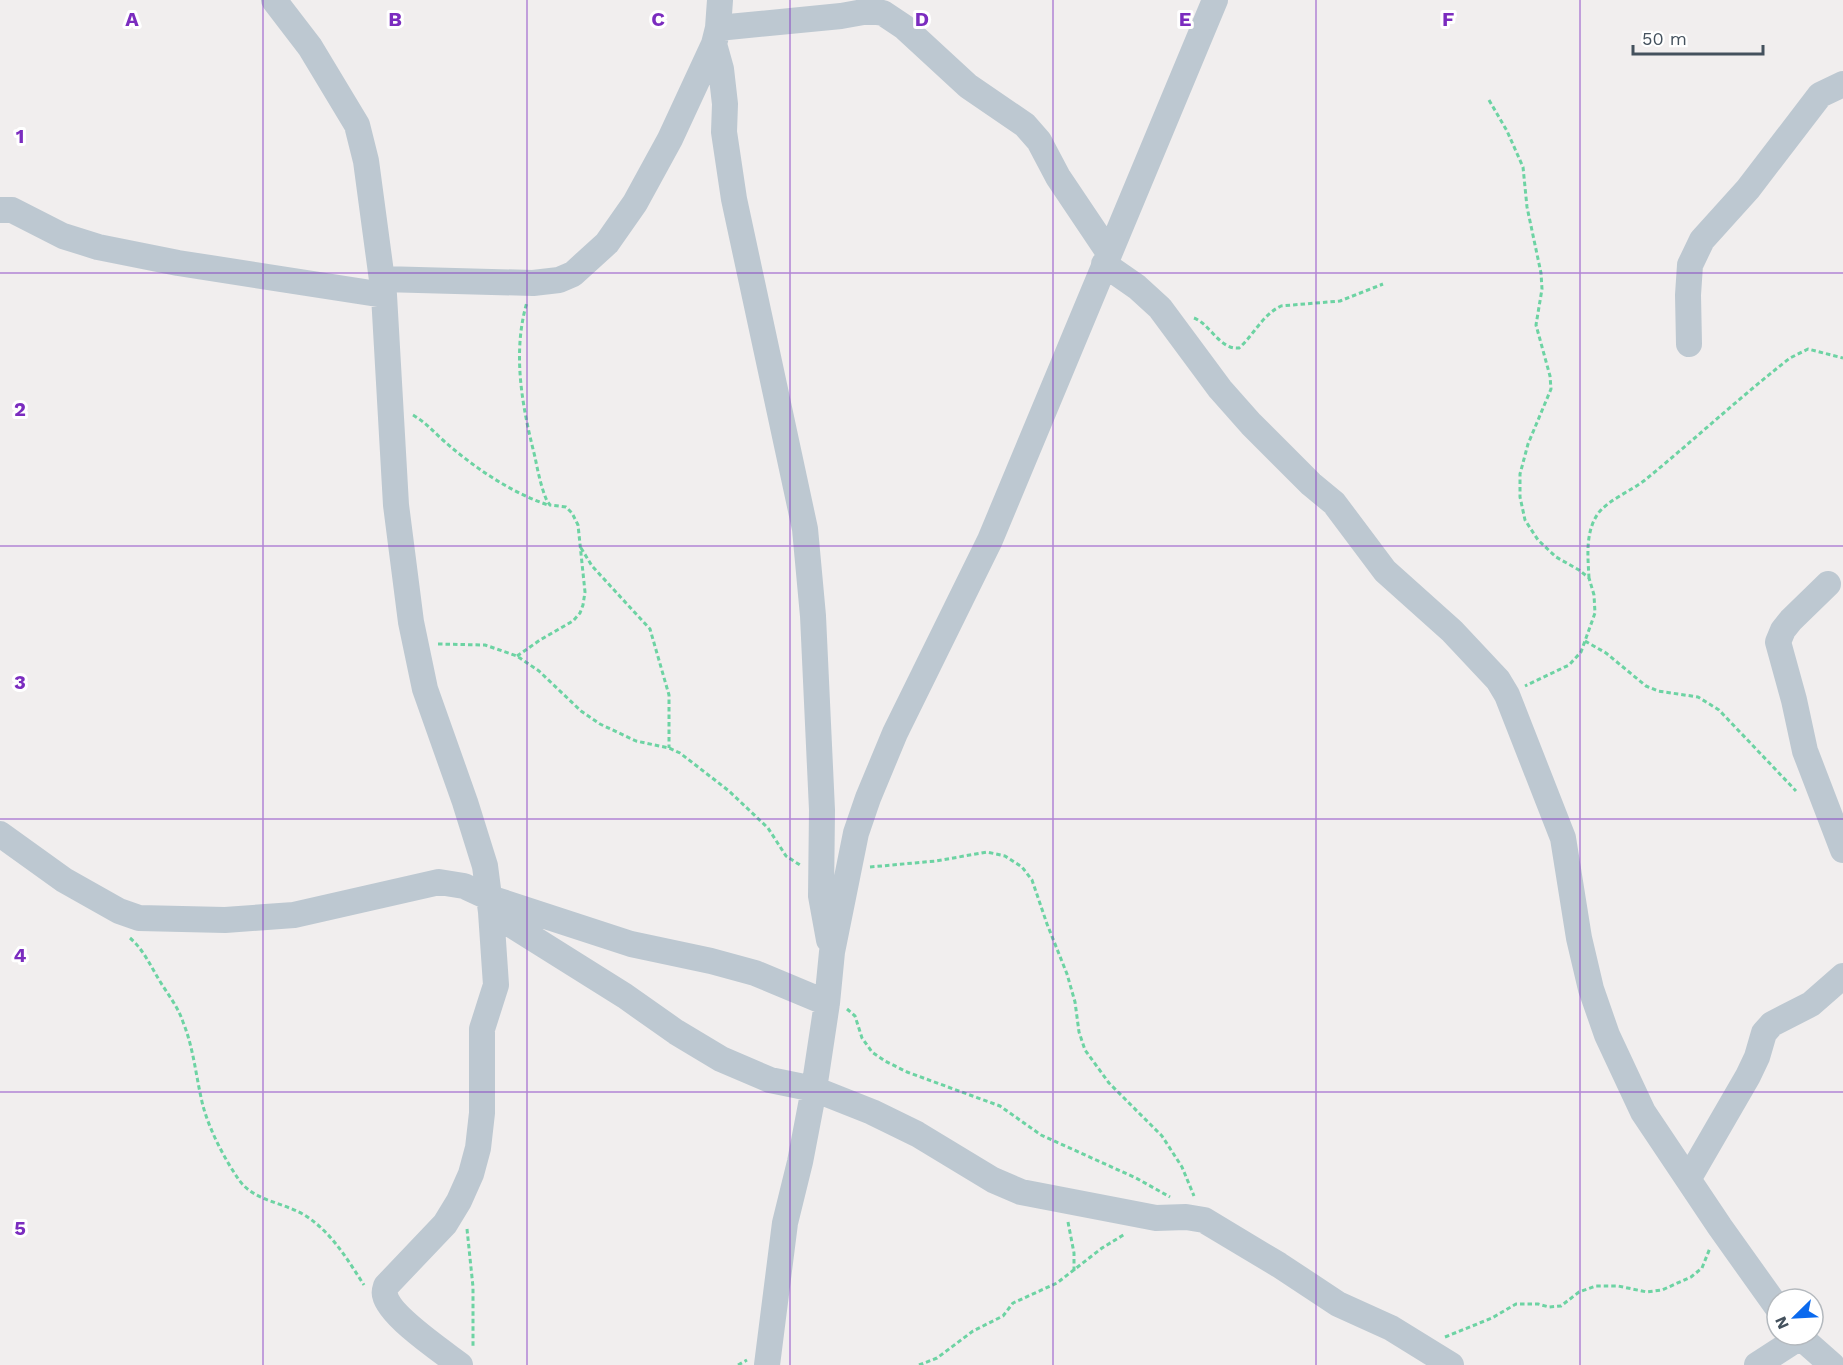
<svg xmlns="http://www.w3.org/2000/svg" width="1843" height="1365" font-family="'Work Sans',sans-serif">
  <rect width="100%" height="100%" fill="#f1eeee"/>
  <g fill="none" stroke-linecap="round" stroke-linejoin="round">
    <path stroke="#6dd3a3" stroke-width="3" stroke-dasharray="4.5 3" stroke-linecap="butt" d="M1489,100L1507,131L1523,167L1527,207L1541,273L1542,289L1536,325L1550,376L1551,389L1528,444L1520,474V497L1525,520L1538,540L1556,557L1579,570L1589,578L1594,595L1595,613L1581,652L1569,665L1525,686
      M1194,318C1210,324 1220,350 1239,348C1254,335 1262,315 1281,306L1340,301L1383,284
      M413,415C425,422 434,432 445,442C475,468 510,492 548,505
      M581,548L592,566L650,629L669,695V748
      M1589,578C1588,558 1585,534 1597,515C1606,501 1631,491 1645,480C1694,440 1740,397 1790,358L1808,349L1843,358
      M1585,641L1606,653L1646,686L1658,691L1698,697L1719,710L1796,791
      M438,644L485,645L517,656L539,671L581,711L600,724L636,741L669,748L680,753L729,791L768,828L786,856L800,865
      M517,656L540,640L573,621L580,613L583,605L585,592L578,525L572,513L566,507L550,505L547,501C541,487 538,472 535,457C522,406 512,353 527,302
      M870,867L936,861L987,852L1005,856L1022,867L1032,880L1047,924L1067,974L1075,1002L1079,1032L1085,1050L1109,1083L1162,1136L1182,1167L1194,1196
      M130,938C144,950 151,967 161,983C169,996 178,1007 183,1022C194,1049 196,1078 203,1106C210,1131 224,1158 239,1180C255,1202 284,1202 306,1216C333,1234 347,1259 364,1285
      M847,1009L855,1016L862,1038L872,1052L885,1061L907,1072L1000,1106L1041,1135L1136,1178L1170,1197
      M1068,1222L1074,1253V1271
      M467,1229L473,1287V1348
      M1445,1337L1492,1318L1516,1304H1538L1549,1307L1561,1306L1579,1292L1596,1286H1618L1647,1292L1662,1290L1691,1277L1702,1268L1710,1248
      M738,1365L747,1360
      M919,1365L937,1358L973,1331L1003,1316L1013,1303L1057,1283L1102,1248L1125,1234"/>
    <path stroke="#bdc8d1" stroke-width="26" d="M274,0L310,47L357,125L366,161L384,295L396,505L411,622L425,689L465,802L485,866L491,912L496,985L482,1029V1113L478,1148L471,1174L459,1201L445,1224L386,1286C385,1289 384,1293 385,1295C389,1316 443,1352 460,1365
      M718,28L841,16L869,11L883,13L904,27L968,86L1025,125L1039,141L1058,177L1109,253
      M714,44L721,69L725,104L724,132L734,199L805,529L813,616L822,810L821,896L829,940
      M0,210H12L63,236L98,247L178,263L384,295
      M1104,264L1137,287L1160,308L1220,389L1251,424L1311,484L1334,503L1385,571L1452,631L1498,680L1507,695L1563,838L1579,938L1591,989L1607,1035L1643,1112L1720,1227L1777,1307
      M382,279L533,283L559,280L573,274L607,243L635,203L670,139L714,44L718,28L720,0
      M1689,344L1688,295L1690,265L1702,240L1748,189L1820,95L1843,84
      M1828,584L1791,620L1783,630L1778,642L1794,700L1805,751L1843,850
      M0,834L64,880L119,911L139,918L225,920L294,915L439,882L464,886L490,898L631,944L711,961L755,973L827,1003
      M491,912L625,996L676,1032L721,1059L770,1080L814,1089L872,1112L917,1134L993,1180L1021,1192L1156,1218L1186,1217L1204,1220L1279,1265L1338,1304L1391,1328L1451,1365
      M1689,1178L1748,1076L1757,1057L1764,1033L1772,1024L1811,1004L1843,976
      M1798,1335L1832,1365
      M767,1365L785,1223L800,1162L814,1089L827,1003L832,952L856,833L868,798L895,733L990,540L1215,0
      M1757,1365L1800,1337"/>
  </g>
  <path fill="none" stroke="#7b2cbf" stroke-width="1.5" stroke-opacity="0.55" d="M263,0V1365M527,0V1365M790,0V1365M1053,0V1365M1316,0V1365M1580,0V1365M0,273H1843M0,546H1843M0,819H1843M0,1092H1843"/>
  <g font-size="20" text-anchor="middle" font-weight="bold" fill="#7b2cbf" stroke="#fff" stroke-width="6" stroke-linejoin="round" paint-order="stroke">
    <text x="132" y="26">A</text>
    <text x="395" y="26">B</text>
    <text x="658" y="26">C</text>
    <text x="922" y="26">D</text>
    <text x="1185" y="26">E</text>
    <text x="1448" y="26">F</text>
    <text x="20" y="143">1</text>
    <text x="20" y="416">2</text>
    <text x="20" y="689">3</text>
    <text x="20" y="962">4</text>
    <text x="20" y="1235">5</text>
  </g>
  <g transform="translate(1795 1317) rotate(246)"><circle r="28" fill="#ffffff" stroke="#b4b9be" stroke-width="1.5"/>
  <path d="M0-4.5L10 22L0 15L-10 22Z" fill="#0b6aee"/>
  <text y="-9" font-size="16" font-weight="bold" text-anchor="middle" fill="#44515d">N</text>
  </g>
  <path d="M1633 45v9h130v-9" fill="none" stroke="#44515d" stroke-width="3"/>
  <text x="1642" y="45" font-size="18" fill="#44515d" stroke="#ffffff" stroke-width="4.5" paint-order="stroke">50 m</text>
</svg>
